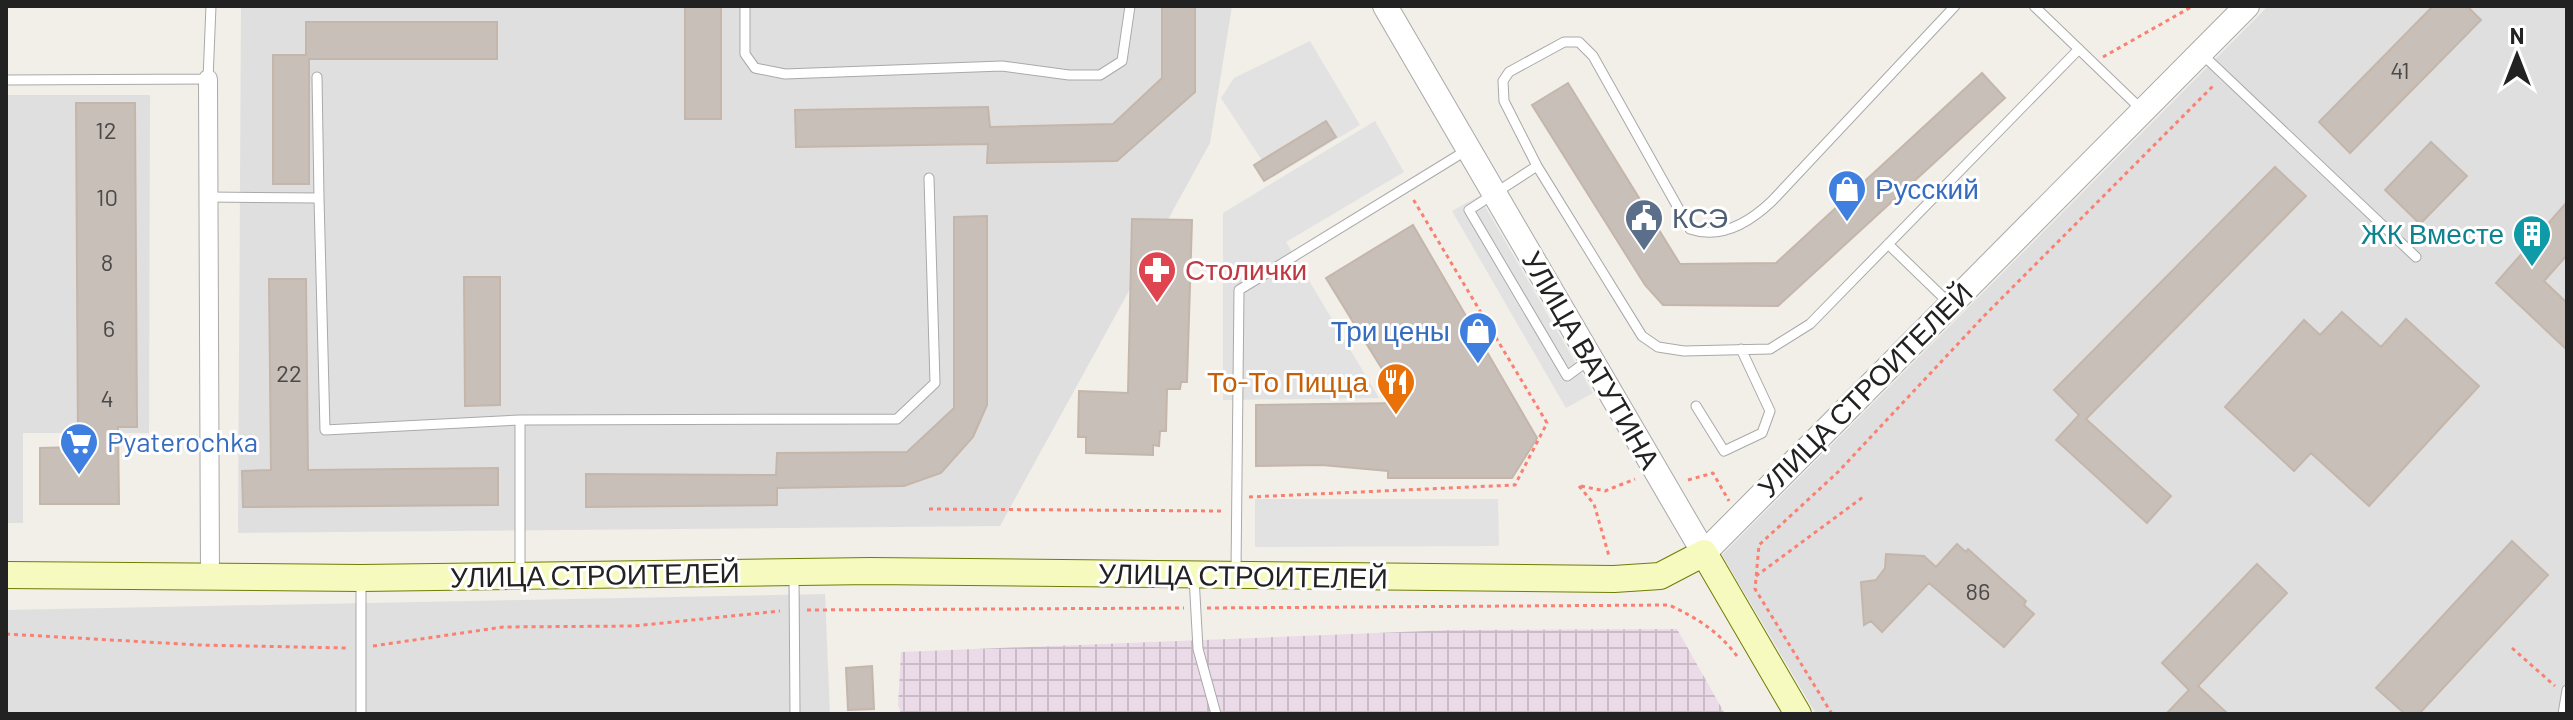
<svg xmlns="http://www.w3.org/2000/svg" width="2573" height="720" font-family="Barlow,sans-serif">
  <defs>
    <pattern id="industrial-grid" width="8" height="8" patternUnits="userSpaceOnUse" patternTransform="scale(2)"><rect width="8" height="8" fill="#ebdbe8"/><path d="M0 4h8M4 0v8" fill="none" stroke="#c9bcc7"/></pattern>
  </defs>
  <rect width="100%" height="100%" fill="#f2efe9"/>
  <path fill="#e0dfdf" d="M241,6H1232L1210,143L1000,526L238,533Z
    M2268,6H2567V714H1816L1722,555Z
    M6,95H150L149,433H23V523H6Z
    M825,594L830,714H6V610Z"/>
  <path fill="url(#industrial-grid)" d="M1677,629L1725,714H901L898,705L901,652L1451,630Z"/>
  <path fill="#e2e2e2" d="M1310,41L1360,125L1273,177L1221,98L1234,78Z
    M1375,121L1404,172L1286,242L1379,398L1223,400V213Z
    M1479,196L1593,393L1566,408L1452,211Z
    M1255,499H1498L1499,546L1255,547Z"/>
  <path fill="#c7bfb8" stroke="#c4b6ab" stroke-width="2" d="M685,6H721V119H685Z
    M1162,6H1195V92L1117,161L987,163L988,144L796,147L795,110L988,107L990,127L1113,124L1162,78Z
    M2433,6H2467L2481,20L2350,153L2319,122Z
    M306,22H497V59H309V184H273V55H306Z
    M1982,73L2005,98L1778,306L1663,305L1645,285L1532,105L1568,83L1680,264L1776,263Z
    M76,103H135L137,427H118L119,504H40V448L78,447Z
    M1326,121L1336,137L1264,181L1254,165Z
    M2431,142L2467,176L2420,224L2385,190Z
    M2275,167L2306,196L2086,419L2171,496L2147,523L2056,440L2079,415L2054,390Z
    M2567,202V255L2544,281L2567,303V350L2496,283Z
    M987,216V405L973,437L941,473L904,486L777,488V505L586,507V474L776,475L777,453L907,452L954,408V217Z
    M1132,219L1192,220L1187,382H1181L1180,389H1167L1166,431H1160L1159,446L1153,445V455L1086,453V437H1078L1079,391L1128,393Z
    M1413,225L1537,438L1512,478H1388V471L1322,465L1256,466V405L1403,403L1326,278Z
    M464,277H500V405L465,406Z
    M269,279H306L308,470L498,468V505L243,507L242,471L271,470Z
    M2342,312L2381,347L2406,319L2479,386L2369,506L2311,453L2294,471L2225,407L2304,320L2320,335Z
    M2512,541L2548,575L2419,714H2405L2376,688Z
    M1957,544L1966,552L1968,549L2026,601L2024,605L2034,614L2004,647L1929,583L1882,632L1871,621L1864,625L1861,582L1876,580L1885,568L1886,554L1924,556L1936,567Z
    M2257,564L2287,593L2198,686L2228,714H2166L2189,690L2162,663Z
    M872,666L874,709L848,710L846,668Z"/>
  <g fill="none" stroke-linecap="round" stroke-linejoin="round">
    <g stroke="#a9a9a9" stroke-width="11">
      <path id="service" d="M745,6V54L755,68L785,74L1002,66L1069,75H1100L1122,61L1130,6
        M1955,6L1772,201C1750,222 1722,240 1690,229L1593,56L1579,42H1564L1509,72L1503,81L1504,101L1537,166L1642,336L1658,347L1684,351L1770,349L1810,324L2079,49
        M2034,6L2141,109
        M2203,55L2416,257
        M317,77L319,198
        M6,80L208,79L211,6
        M1537,166L1469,210L1567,376L1589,360
        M208,197L319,198L325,430L520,420V574
        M1888,244L1949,303
        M1696,406L1724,451L1762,433L1770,411L1741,349
        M520,420L897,419L935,383L929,178
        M1236,571L1239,290L1467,150
        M794,576L795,714
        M1194,577L1198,649L1216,714
        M361,581V714
        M2563,714L2567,690"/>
    </g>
    <g stroke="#a9a9a9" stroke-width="20">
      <path id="minor" d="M208,79L210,579"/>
    </g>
    <g stroke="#a9a9a9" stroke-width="26">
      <path id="tertiary" d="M1385,6L1704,553L2247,6"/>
    </g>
    <g stroke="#707d05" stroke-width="28">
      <path id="secondary" d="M6,575L361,578L871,571L1614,579L1660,576L1704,553L1798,714"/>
    </g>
    <path stroke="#fa8072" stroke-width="3" stroke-dasharray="4 4" stroke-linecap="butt" d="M2103,57L2193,6
      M1688,480L1713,473L1729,501
      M1579,486L1594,504L1609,556
      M1581,486L1605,491L1635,479
      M1249,497L1515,485L1547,423L1413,199
      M929,509L1222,511
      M1756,576L1863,497
      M1207,608L1669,605C1697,618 1718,631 1737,656
      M807,610L1184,608
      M6,634L199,645L346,648
      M373,646L503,627L634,626L780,611
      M2512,648L2555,686
      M1832,714L1755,589L1759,545L1838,472L1984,316L2215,84"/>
    <use href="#service" stroke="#fff" stroke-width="9"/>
    <use href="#minor" stroke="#fff" stroke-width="18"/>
    <use href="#tertiary" stroke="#fff" stroke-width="24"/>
    <use href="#secondary" stroke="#f7fabf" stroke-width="26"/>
  </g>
  <defs>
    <g id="shop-pin" transform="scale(2)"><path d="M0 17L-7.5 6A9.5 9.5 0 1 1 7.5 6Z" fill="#3f7fe0" stroke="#fff"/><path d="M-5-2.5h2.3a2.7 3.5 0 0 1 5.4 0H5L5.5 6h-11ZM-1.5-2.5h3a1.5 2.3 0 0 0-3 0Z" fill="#fff"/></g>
    <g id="civic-pin" transform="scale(2)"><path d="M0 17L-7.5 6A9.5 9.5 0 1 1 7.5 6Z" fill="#5c6f8a" stroke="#fff"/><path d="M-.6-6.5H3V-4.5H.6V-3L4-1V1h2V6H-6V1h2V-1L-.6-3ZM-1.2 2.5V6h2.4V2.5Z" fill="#fff"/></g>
    <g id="building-pin" transform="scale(2)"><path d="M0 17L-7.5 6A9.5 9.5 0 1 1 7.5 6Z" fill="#0f9aa8" stroke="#fff"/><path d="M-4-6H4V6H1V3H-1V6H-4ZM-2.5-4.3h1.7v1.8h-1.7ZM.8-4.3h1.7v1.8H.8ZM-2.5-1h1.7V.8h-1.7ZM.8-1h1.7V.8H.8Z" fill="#fff"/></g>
    <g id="pharmacy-pin" transform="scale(2)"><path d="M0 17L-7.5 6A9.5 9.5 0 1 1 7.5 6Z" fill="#e0444e" stroke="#fff"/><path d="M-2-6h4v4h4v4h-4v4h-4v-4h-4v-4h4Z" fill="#fff"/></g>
    <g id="restaurant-pin" transform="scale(2)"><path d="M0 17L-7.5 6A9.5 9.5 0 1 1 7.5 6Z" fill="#e8710a" stroke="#fff"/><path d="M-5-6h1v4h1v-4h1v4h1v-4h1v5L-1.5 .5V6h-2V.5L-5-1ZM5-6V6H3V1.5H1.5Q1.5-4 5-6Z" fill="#fff"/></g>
    <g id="supermarket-pin" transform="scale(2)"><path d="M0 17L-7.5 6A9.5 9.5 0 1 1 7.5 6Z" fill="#3f7fe0" stroke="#fff"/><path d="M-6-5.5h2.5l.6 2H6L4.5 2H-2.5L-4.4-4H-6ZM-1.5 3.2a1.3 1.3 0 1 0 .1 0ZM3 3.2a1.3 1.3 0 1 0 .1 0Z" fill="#fff"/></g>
  </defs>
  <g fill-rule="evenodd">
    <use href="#shop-pin" x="1847" y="189"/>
    <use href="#civic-pin" x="1644" y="218"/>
    <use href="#building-pin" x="2532" y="234"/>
    <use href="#pharmacy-pin" x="1157" y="270"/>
    <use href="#shop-pin" x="1478" y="331"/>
    <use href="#restaurant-pin" x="1396" y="382"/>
    <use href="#supermarket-pin" x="79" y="442"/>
  </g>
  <g text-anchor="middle" stroke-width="6" stroke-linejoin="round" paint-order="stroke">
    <g font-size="24" fill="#4b4948">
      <text x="2400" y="79">41</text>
      <text x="106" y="139">12</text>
      <text x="107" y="206">10</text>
      <text x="107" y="271">8</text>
      <text x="109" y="337">6</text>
      <text x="289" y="382">22</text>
      <text x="107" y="407">4</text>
      <text x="1978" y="600">86</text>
    </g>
    <g font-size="28" fill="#366cbe" stroke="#fff" text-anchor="start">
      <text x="1875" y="199">Русский</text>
      <text x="1450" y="341" text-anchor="end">Три цены</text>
      <text x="107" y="452">Pyaterochka</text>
    </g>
    <g font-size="28" fill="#4e5e75" stroke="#fff" text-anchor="start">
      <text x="1672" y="228">КСЭ</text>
    </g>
    <g font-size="28" fill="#0d838f" stroke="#fff" text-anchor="end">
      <text x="2504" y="244">ЖК Вместе</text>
    </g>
    <g font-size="28" fill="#be3a42" stroke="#fff" text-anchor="start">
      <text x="1185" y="280">Столички</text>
    </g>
    <g font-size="28" fill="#222" stroke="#fff">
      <text transform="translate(1591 360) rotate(60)" y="10">УЛИЦА ВАТУТИНА</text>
      <text transform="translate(1865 390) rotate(-45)" y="10">УЛИЦА СТРОИТЕЛЕЙ</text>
      <text transform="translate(595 575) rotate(-1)" y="10">УЛИЦА СТРОИТЕЛЕЙ</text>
      <text transform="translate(1243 576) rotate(1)" y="10">УЛИЦА СТРОИТЕЛЕЙ</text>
    </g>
    <g font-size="28" fill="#c56008" stroke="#fff" text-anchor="end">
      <text x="1368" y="392">То-То Пицца</text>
    </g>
  </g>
  <rect width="2573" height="720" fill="none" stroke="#222222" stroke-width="16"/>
  <g transform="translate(2517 56)" stroke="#ffffff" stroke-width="6" paint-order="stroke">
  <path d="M0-6L14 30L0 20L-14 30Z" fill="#222222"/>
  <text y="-12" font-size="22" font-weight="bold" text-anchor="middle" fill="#222222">N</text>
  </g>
</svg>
